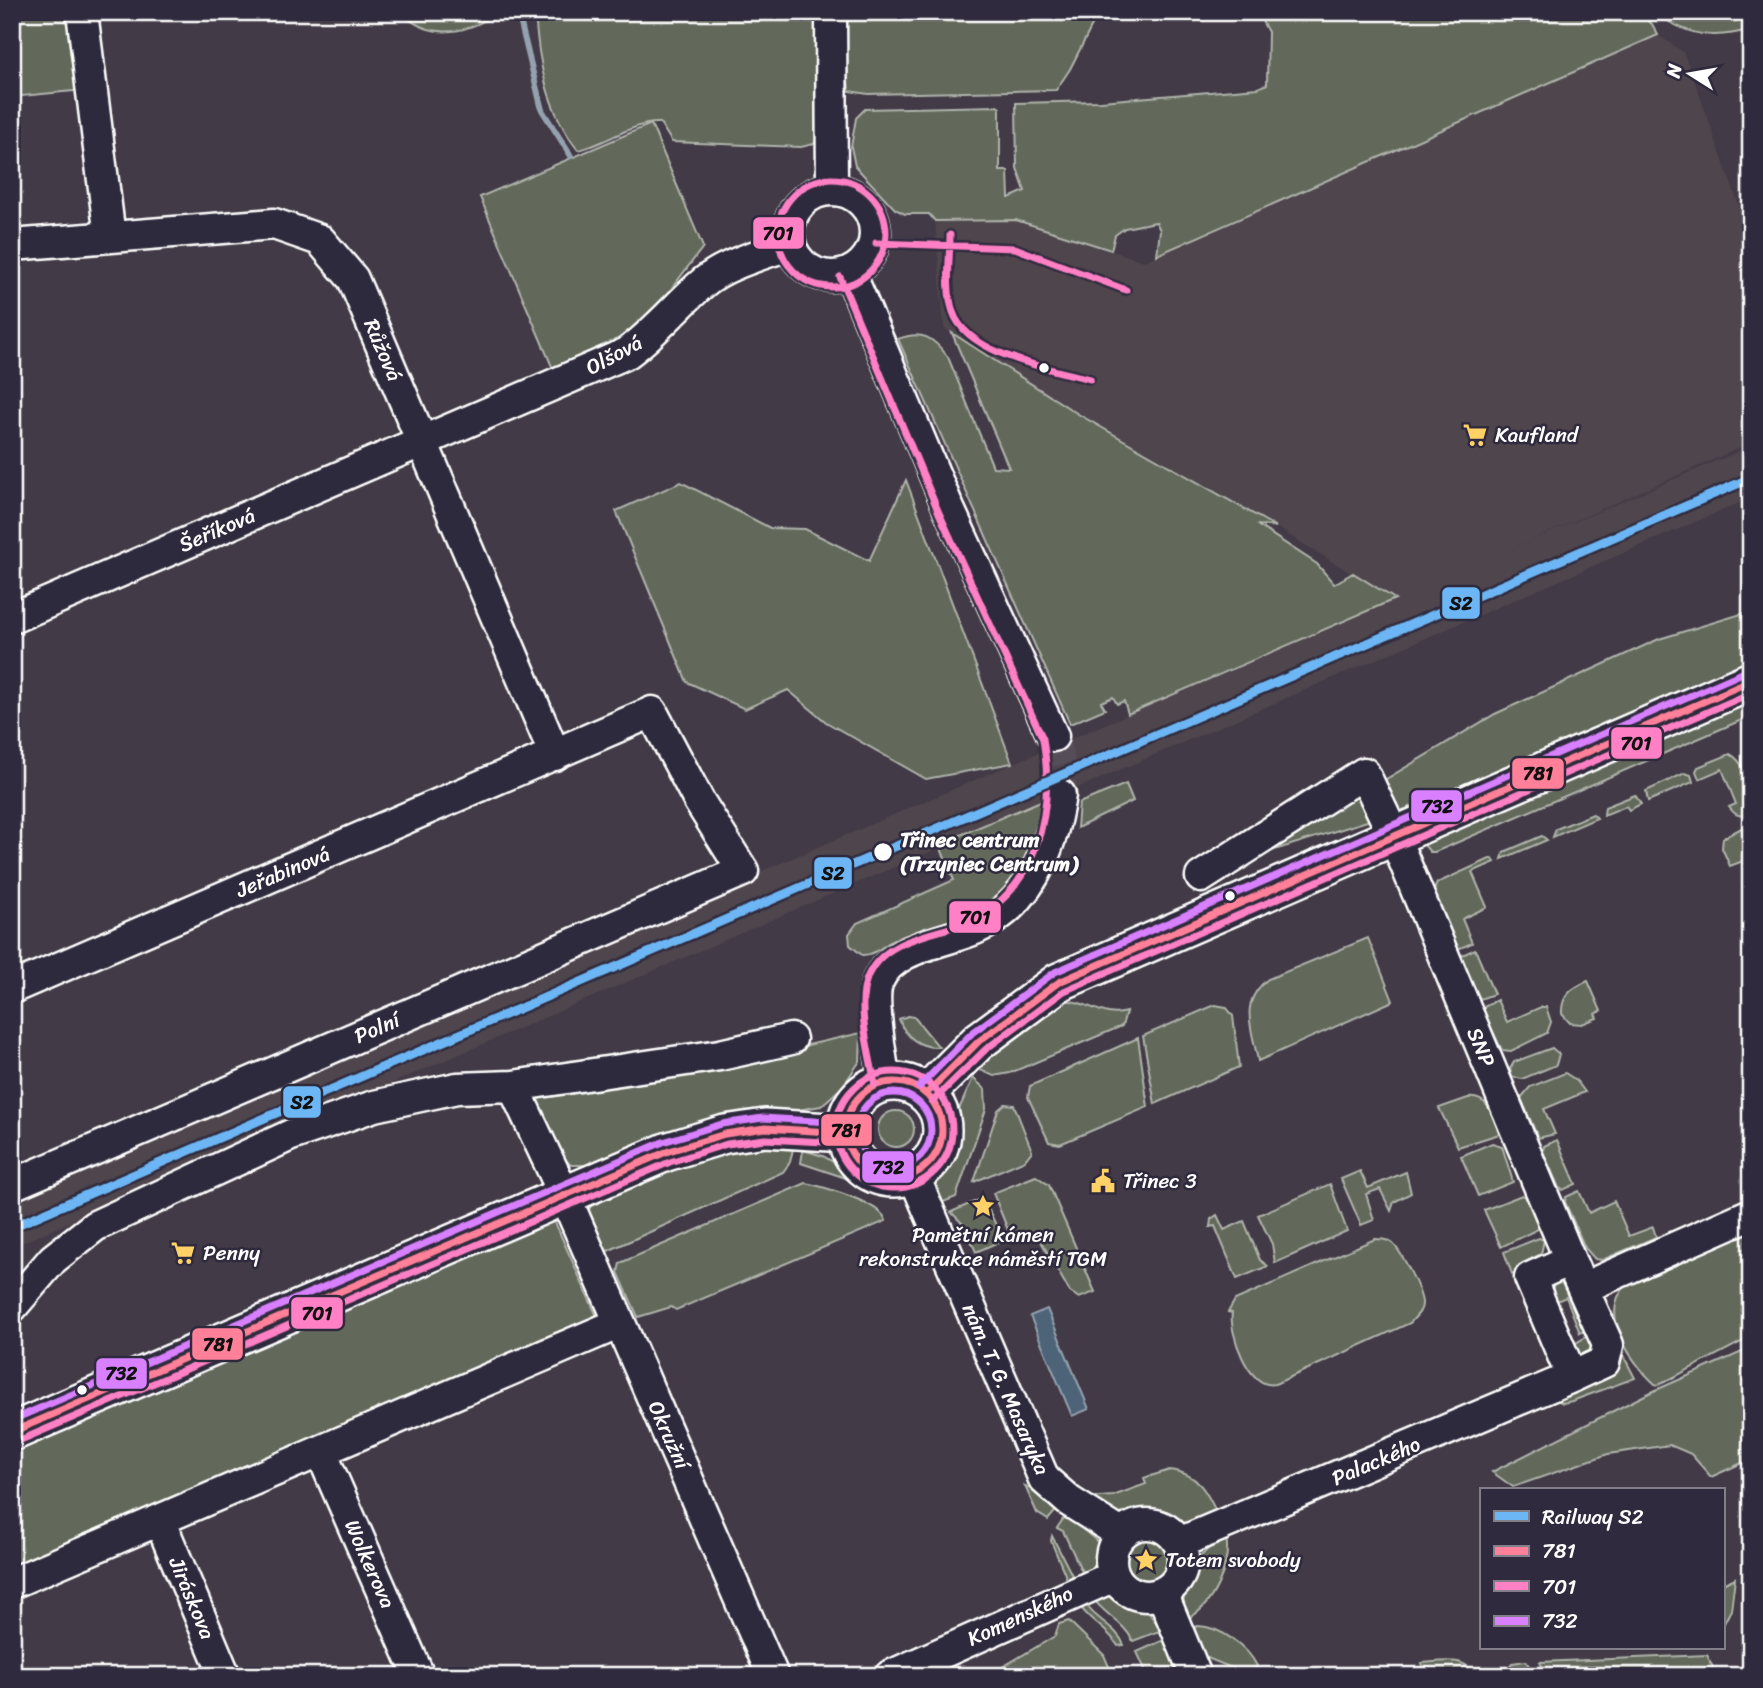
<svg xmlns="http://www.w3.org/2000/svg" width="1763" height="1688" font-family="Sriracha,sans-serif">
  <rect width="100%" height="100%" fill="#423a46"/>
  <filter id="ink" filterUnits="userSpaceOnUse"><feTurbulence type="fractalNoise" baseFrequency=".0143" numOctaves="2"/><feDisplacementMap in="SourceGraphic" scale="14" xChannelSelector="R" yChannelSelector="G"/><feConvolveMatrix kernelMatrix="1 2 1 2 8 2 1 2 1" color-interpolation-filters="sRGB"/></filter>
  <g filter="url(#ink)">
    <path fill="#4f454d" d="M1658,35L1683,52L1691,71L1751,239V443L1509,550L1751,446V498L12,1247V1193L1394,600L1276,527L1078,413L944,328L935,221L1016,220L1144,261Z"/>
    <path fill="#62685a" stroke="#b0b4ac" stroke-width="2" d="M12,12H72L83,90L12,97Z
      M400,12H499C465,35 431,41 400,12Z
      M535,12H819L818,136L814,144L801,147L672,142L660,123C633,121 605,145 578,150C547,111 538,61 535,12Z
      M851,12H1099L1070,69L1056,90L868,94L849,91L843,20Z
      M1257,12H1636L1652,24L1658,35L1157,255L1160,230L1156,222L1125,228L1115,235L1111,250L1016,220L935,221L929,214H905L895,209L855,166L851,147L856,118L865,109L997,106L1000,108V171H1008L1009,198L1025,191L1017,168L1016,103L1101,101L1258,88L1267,84L1268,32Z
      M1653,12H1751V29C1711,41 1687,35 1653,12Z
      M651,124L703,247L639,331L553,369L480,197Z
      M952,333L1078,414L1276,527L1257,525L1317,564L1334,584L1353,573L1395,599L1128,714L1124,701L1117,704L1113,697L1101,702L1105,709L1070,724L898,339C922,330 933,337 948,357L993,467L1009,468Z
      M906,480L1012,763L926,779L826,722L788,690L745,709L687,682L616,511L681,482L770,528L805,529L869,561Z
      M1751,611V664L1431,801L1259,855L1495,714L1659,639Z
      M1751,700V716L1435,852H1430L1425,846L1427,840Z
      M1730,754C1747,763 1757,799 1747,815C1738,817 1734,814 1729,807L1736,804L1722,769L1699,779L1696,771L1698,767Z
      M1685,773L1691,775L1693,782L1648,801L1646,791Z
      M1126,784L1133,801L1077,828L1079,803Z
      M1635,795L1641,804L1629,810L1626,806L1604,815L1605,807Z
      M1043,800C1025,895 988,913 900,937C887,941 876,956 862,955L850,945L849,934L857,923L954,880L939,844Z
      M1593,814L1597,818L1553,837L1556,829Z
      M1751,823V858L1730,866L1722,848L1723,838Z
      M1542,836L1547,840L1502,859L1504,852Z
      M1492,858L1495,862L1472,872L1487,907L1462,919L1472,943L1458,949L1433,893L1437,883Z
      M1368,938L1393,1001L1258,1061C1252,1028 1238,1003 1268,979Z
      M1475,949L1494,994L1480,999L1460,956Z
      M1588,981L1601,1011L1595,1014L1597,1018L1582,1024L1570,1023L1562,1014C1561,995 1572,988 1588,981Z
      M1497,1000L1507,1022L1541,1007H1546L1551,1022L1547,1033L1511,1051L1502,1050L1483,1012L1484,1007Z
      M1061,1001C1085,998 1103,1020 1126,1012L1122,1026L1010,1073L994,1076L978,1069L1001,1044Z
      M1215,1005L1226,1007L1233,1016L1239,1067L1155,1104L1143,1036Z
      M908,1016L914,1017L939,1047C920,1048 905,1037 899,1019Z
      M861,1033L860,1061L842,1087L821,1106L761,1116L591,1165H571L557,1152L531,1090L745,1059Z
      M1138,1038L1148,1107L1060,1144L1049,1142L1028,1097L1030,1086Z
      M1552,1048L1559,1054L1556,1065L1522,1079L1512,1077L1510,1069L1514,1062Z
      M1565,1073L1576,1080L1585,1092L1544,1109L1555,1134L1538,1138L1521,1098L1530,1087Z
      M973,1078L985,1089L986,1109L956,1197L941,1203L937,1190V1176L952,1149L960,1107Z
      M1468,1098C1490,1096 1493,1117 1499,1134L1458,1147L1439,1108Z
      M1005,1104L1014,1105L1032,1151L1025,1160L974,1182L998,1110Z
      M878 1129a18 18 0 1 1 36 0a18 18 0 1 1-36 0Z
      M1557,1140L1576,1184L1563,1190L1559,1188L1543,1151L1544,1146Z
      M1492,1143L1502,1146L1513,1182L1478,1196L1461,1156Z
      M774,1147L793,1149L790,1162L783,1172L601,1254L588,1212L592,1203C652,1177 708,1149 774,1147Z
      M803,1150L823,1156L876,1188L801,1163Z
      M1360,1171L1368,1188L1406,1172L1411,1193L1394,1202L1391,1211L1380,1189L1366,1194L1374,1220L1361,1225L1341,1179Z
      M1036,1176L1049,1185L1095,1292L1079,1298L1070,1292L1035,1231L1016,1238L1010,1235L993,1193Z
      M806,1183C824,1187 882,1203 886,1221L676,1310L671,1307L638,1317L618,1272L620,1263Z
      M1330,1184L1347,1231L1275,1263L1272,1244L1258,1215Z
      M1579,1191L1589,1213L1614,1201L1629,1236L1653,1227L1656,1237L1602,1260L1595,1259L1585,1248L1565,1202L1566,1197Z
      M1522,1195L1528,1200L1540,1228L1501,1247L1484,1210Z
      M983,1198L1003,1240L976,1252L964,1225L951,1212Z
      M1217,1215L1224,1230L1244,1221L1260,1260L1268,1266L1237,1279L1215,1226L1210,1227L1211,1219Z
      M553,1218L599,1321L12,1572V1452Z
      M1751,1224V1337L1659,1385L1655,1384C1631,1363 1597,1312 1627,1285L1624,1280Z
      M1539,1238L1544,1240L1541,1254L1519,1265L1520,1271L1512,1274L1504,1252Z
      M1375,1239C1381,1239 1386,1239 1392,1243C1401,1250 1422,1292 1422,1304C1422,1312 1415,1317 1410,1323L1275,1384C1248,1390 1229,1331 1232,1313L1228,1312L1235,1300Z
      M1563,1279L1591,1329L1580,1333L1566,1297L1552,1303L1553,1286Z
      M1593,1333L1595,1352L1579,1359L1569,1347Z
      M1751,1348V1459L1711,1477L1691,1454L1670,1445L1608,1454L1513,1487L1492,1472L1647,1394Z
      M1621,1351L1635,1378L1572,1401L1563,1403L1554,1399Z
      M1170,1470C1199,1473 1208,1494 1219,1518L1187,1526L1142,1514L1124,1518L1086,1498L1113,1496L1146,1484L1144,1478Z
      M1025,1486L1059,1507L1048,1520L1037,1513Z
      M1066,1515L1099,1543L1098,1562L1084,1576L1063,1531L1057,1528Z
      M1119 1560a28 28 0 1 1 56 0a28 28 0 1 1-56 0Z
      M1052,1536L1075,1581L1069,1584L1051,1541Z
      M1226,1538C1232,1564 1212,1609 1186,1619C1177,1587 1195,1551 1226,1538Z
      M1735,1578L1731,1610L1723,1625V1580L1725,1583Z
      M1109,1594L1148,1612L1162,1630L1133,1641C1123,1621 1103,1614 1091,1596Z
      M1083,1599C1092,1619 1116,1625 1124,1645L1118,1646C1109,1629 1090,1622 1080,1606Z
      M1069,1621L1104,1655L1113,1676H987L1055,1636L1059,1624Z
      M1198,1626C1221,1627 1248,1647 1257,1666L1251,1676L1200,1655L1190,1629Z
      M1166,1639L1182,1676H1148L1137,1652Z
      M1707,1655L1717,1676H1546L1540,1662Z
      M1526,1661L1535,1676H1501L1512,1663Z
      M1422,1663C1439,1662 1468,1655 1473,1676H1426Z"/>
    <path fill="#4d6378" stroke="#94a1ae" stroke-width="2" d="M1047,1309L1089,1409L1072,1416L1030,1316Z"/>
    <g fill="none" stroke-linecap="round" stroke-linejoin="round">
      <path stroke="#94a1ae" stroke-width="6" d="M518,12L542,110L571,156"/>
      <path stroke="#554e58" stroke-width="30" stroke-dasharray="30 15" stroke-linecap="butt" d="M1053,736L1061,767L1060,795"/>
      <g stroke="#fff" stroke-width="35">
        <path id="minor" d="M82,12L110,237
          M831,12L832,190
          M789 233a43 43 0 1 1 86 0a43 43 0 1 1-86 0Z
          M12,245L274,224L320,240L353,279L555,755
          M850,273L949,509L1053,736
          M12,618L627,353C656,332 677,305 704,282C727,263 762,255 790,244
          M1201,877L1364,773L1393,834L1570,1260
          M12,988L652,712L699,801L743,871L12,1185
          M885,1083C882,1061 870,999 878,981C892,947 945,942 975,929C1029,906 1052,849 1060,795
          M513,1086L564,1194L773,1676
          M913,1174L1044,1479L1069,1501L1121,1534
          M1583,1288L1751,1214
          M12,1307L53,1259L95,1226L291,1135L374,1106L457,1088L513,1086L720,1055L791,1039
          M321,1452L419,1676
          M160,1521L225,1676
          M1111 1560a36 36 0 1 1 72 0a36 36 0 1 1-72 0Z
          M1179,1543L1572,1377L1604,1362L1608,1345L1570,1260L1530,1278L1572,1377
          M12,1583L620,1323
          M1162,1593L1196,1676
          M890,1676L1114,1576"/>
      </g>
      <g stroke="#fff" stroke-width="42">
        <path id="major" d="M846 1130a48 48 0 1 1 96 0a48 48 0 1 1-96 0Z
          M926,1094L979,1041L1059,982L1751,681
          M12,1432L666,1152L725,1134L765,1128L846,1133"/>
      </g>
      <use href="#minor" stroke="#2f2a3d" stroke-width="30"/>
      <use href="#major" stroke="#2f2a3d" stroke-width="37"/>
      <g stroke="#2f2a3d" stroke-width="12">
        <path id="bus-1" d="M846 1130a48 48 0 1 1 96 0a48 48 0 1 1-96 0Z
          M926,1094L979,1041L1059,982L1751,681
          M12,1432L666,1152L725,1134L765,1128L846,1133"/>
      </g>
      <g stroke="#2f2a3d" stroke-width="12">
        <path id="bus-2" d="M778 233a54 54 0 1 1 108 0a54 54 0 1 1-108 0Z
          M950,235C950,260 945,288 953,312C967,355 1052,369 1090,379
          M876,243L1015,248L1126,290
          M840,277L939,513L1043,739C1055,811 1038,895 962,924C929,936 882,940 867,978C856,1009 870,1053 875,1085
          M836 1130a58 58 0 1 1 116 0a58 58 0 1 1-116 0Z
          M933,1101L986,1049L1064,991L1751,693
          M16,1442L670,1162L727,1144L765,1139L845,1143"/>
      </g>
      <g stroke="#2f2a3d" stroke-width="12">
        <path id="bus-3" d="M919,1087L972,1033L1055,972L1747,671
          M857 1130a37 37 0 1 1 74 0a37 37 0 1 1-74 0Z
          M12,1420L663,1142L722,1124L763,1118L847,1123"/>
      </g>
      <use href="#bus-1" stroke="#ff8098" stroke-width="7"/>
      <use href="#bus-2" stroke="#ff80c5" stroke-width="7"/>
      <use href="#bus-3" stroke="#d880ff" stroke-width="7"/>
      <g stroke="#2f2a3d" stroke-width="14">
        <path id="rail-1" d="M12,1227L1751,478"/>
      </g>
      <use href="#rail-1" stroke="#6db6f5" stroke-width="9"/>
    </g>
  </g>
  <defs>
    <g id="supermarket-bare" transform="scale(1.89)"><path d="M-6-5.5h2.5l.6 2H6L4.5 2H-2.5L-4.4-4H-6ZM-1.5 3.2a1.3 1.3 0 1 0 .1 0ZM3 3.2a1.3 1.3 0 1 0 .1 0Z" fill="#ffd166" stroke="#2f2a3d" stroke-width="2.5" paint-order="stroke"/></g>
    <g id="civic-bare" transform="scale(1.89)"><path d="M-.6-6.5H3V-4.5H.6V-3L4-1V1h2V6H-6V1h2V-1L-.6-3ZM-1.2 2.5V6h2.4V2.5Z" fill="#ffd166" stroke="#2f2a3d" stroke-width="2.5" paint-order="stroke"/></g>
    <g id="sight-bare" transform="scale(1.89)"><path d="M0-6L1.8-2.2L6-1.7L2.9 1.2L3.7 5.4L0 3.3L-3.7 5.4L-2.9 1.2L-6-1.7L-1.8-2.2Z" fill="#ffd166" stroke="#2f2a3d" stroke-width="2.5" paint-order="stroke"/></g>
  </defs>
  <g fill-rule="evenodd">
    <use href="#supermarket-bare" x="1475" y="435"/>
    <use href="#civic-bare" x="1103" y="1181"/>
    <use href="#sight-bare" x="983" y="1206"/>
    <use href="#supermarket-bare" x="183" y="1253"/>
    <use href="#sight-bare" x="1146" y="1560"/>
  </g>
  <g fill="#fff" stroke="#2f2a3d" stroke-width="2.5">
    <circle cx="1044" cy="368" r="6"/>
    <circle cx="883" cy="852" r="10"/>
    <circle cx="1230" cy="896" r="6"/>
    <circle cx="82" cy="1390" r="6"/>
  </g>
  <g text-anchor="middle" stroke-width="5" stroke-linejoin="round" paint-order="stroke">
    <g font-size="21" fill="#fff" stroke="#2f2a3d">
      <text transform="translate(383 350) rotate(67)" y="7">Růžová</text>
      <text transform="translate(614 355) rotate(-28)" y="7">Olšová</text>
      <text transform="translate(217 530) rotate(-23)" y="7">Šeříková</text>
      <text transform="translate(283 872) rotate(-23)" y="7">Jeřabinová</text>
      <text transform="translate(377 1028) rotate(-23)" y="7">Polní</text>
      <text transform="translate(1481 1047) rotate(67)" y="7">SNP</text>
      <text transform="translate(1006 1389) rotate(66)" y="7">nám. T. G. Masaryka</text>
      <text transform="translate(669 1435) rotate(66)" y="7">Okružní</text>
      <text transform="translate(1376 1461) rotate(-23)" y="7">Palackého</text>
      <text transform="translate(370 1564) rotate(66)" y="7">Wolkerova</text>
      <text transform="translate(192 1598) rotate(67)" y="7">Jiráskova</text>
      <text transform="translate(1020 1616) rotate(-25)" y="7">Komenského</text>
    </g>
    <g font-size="21" fill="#fff" stroke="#2f2a3d" text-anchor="start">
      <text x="1495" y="442">Kaufland</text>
      <text x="1123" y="1188">Třinec 3</text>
      <text x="983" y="1242" text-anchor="middle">Pamětní kámen<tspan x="983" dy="24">rekonstrukce náměstí TGM</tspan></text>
      <text x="203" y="1260">Penny</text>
      <text x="1166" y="1567">Totem svobody</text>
    </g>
    <g font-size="21" font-weight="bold" fill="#fff" stroke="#2f2a3d" text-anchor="start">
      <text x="900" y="847">Třinec centrum<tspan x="900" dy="24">(Trzyniec Centrum)</tspan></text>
    </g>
  </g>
  <g stroke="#2f2a3d" stroke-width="2.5">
    <rect x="752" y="216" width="53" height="34" rx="7" fill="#ff80c5"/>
    <rect x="1441" y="586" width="40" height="34" rx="7" fill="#6db6f5"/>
    <rect x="1610" y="726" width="53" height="34" rx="7" fill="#ff80c5"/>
    <rect x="1511" y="757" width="54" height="33" rx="7" fill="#ff8098"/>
    <rect x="1410" y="789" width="53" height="34" rx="7" fill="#d880ff"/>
    <rect x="813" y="856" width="40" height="34" rx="7" fill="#6db6f5"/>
    <rect x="948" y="900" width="54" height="34" rx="7" fill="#ff80c5"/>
    <rect x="282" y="1085" width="40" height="34" rx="7" fill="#6db6f5"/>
    <rect x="820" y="1113" width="53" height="34" rx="7" fill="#ff8098"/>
    <rect x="861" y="1150" width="54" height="34" rx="7" fill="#d880ff"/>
    <rect x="290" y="1296" width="54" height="34" rx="7" fill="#ff80c5"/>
    <rect x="191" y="1327" width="53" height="34" rx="7" fill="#ff8098"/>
    <rect x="95" y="1357" width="53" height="33" rx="7" fill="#d880ff"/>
  </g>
  <g font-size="19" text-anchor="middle" font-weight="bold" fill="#111">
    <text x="778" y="240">701</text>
    <text x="1461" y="610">S2</text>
    <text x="1636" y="750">701</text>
    <text x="1538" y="780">781</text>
    <text x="1437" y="813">732</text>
    <text x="833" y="880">S2</text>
    <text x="975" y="924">701</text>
    <text x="302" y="1109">S2</text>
    <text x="846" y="1137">781</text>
    <text x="888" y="1174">732</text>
    <text x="317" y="1320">701</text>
    <text x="218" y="1351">781</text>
    <text x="121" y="1380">732</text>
  </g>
  <rect width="1763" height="1688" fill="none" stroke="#2f2a3d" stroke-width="42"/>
  <rect x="21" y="21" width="1721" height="1646" fill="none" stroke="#fff" stroke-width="2.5" filter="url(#ink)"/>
  <rect x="1480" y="1488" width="245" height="161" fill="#2f2a3d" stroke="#827f8b" stroke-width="2"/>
  <rect x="1494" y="1511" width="35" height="10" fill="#6db6f5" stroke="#827f8b" stroke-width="2"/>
  <text x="1542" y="1524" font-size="21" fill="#ffffff">Railway S2</text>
  <rect x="1494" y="1546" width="35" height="10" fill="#ff8098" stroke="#827f8b" stroke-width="2"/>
  <text x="1542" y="1558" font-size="21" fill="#ffffff">781</text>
  <rect x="1494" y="1581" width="35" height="10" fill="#ff80c5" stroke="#827f8b" stroke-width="2"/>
  <text x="1542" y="1594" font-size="21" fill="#ffffff">701</text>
  <rect x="1494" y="1616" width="35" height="10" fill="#d880ff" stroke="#827f8b" stroke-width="2"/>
  <text x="1542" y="1628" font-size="21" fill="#ffffff">732</text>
  <g transform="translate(1690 74) rotate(281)" stroke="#2f2a3d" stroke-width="5" paint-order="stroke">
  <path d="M0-5L12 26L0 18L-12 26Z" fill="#ffffff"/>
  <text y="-10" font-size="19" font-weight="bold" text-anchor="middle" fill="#ffffff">N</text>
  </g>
</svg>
